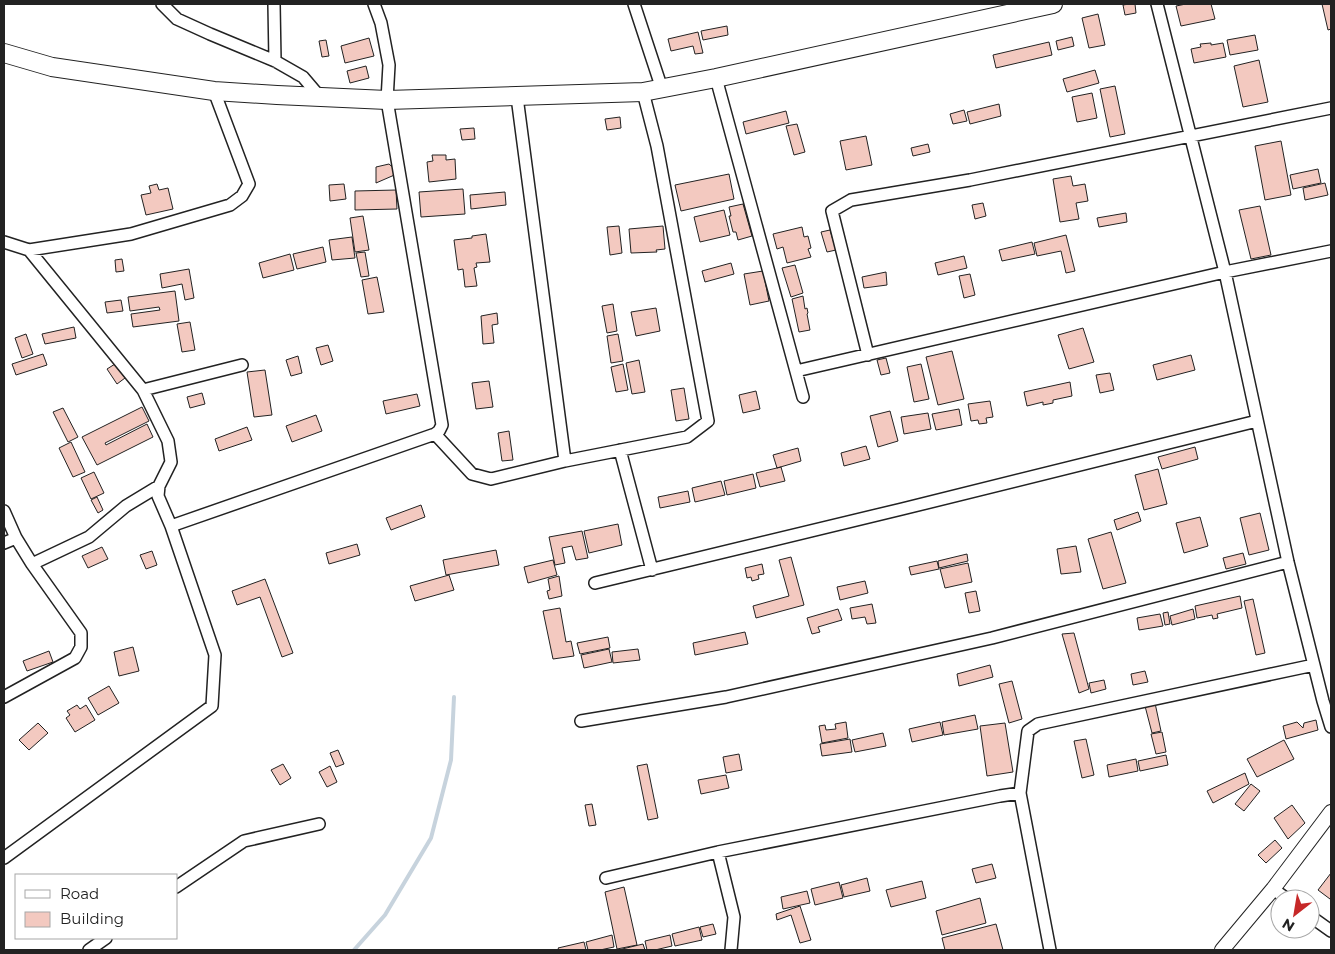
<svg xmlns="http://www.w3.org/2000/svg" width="1335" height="954" font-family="Montserrat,sans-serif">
  <rect width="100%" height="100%" fill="#fff"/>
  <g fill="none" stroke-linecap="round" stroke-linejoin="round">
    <path stroke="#c7d3dd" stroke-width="4" d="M354,950L385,915L431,838L451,760L454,697"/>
  </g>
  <path fill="#f3c9c0" stroke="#222" d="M1129,4H1135L1136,13L1125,15L1123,5Z
    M1186,4H1211L1215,19L1181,26L1176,6Z
    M1322,4H1331V29L1328,30Z
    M1098,14L1105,45L1089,48L1082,18Z
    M727,26L728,35L703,40L701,31Z
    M698,32L703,53L695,54L693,46L671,51L668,39Z
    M1255,35L1258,50L1230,55L1227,40Z
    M1072,37L1074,46L1058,50L1056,41Z
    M369,38L374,56L345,63L341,46Z
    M326,40L329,56L322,57L319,41Z
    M1049,42L1052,55L996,68L993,55Z
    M1211,43V45L1223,43L1226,57L1194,63L1191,49L1201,47L1200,44Z
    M1259,60L1268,102L1243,107L1234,66Z
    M366,66L369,78L350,83L347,71Z
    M1095,70L1099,83L1067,92L1063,79Z
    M1115,86L1125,134L1110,137L1100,89Z
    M1092,93L1097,118L1077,122L1072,97Z
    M999,104L1001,116L970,124L967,112Z
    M964,110L967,121L953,124L950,114Z
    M786,111L789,123L746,134L743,122Z
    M620,117L621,128L607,130L605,119Z
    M797,124L805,152L794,155L786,126Z
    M474,128L475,139L462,140L460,129Z
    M866,136L872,165L846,170L840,141Z
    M1281,141L1291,195L1265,200L1255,146Z
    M928,144L930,152L913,156L911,148Z
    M432,155H446V160L455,159L456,179L429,182L427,162L433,161Z
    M389,164L399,173L376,183V167Z
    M1318,169L1321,183L1293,189L1290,175Z
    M729,174L734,199L681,211L675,185Z
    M1071,176L1073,186L1085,184L1088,201L1076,203L1079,219L1060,222L1053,179Z
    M1325,183L1328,195L1305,200L1303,188Z
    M157,184L159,190L168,188L173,209L146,215L141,195L151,193L149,186Z
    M344,184L346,199L330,201L329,185Z
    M463,189L465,214L421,217L419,192Z
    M396,190L397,209L355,210V191Z
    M505,192L506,205L471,209L470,195Z
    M983,203L986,216L975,219L972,205Z
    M743,204L752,236L738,240L736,232H733L729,216H731L729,207Z
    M1260,206L1271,255L1251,259L1239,210Z
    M724,210L730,235L700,242L694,217Z
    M1126,213L1127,222L1099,227L1097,218Z
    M363,216L369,250L355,252L350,218Z
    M619,226L622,253L610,255L607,227Z
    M663,226L665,249L656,250L657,252L631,253L629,229Z
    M802,227L804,237L808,236L811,248L808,249L811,257L787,263L783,247L777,249L773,234Z
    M830,230L836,250L827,252L821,232Z
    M486,234L490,262L476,263L477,267L474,268L477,286L465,287L463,269L458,270L454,240L472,238V236Z
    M1066,235L1075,271L1066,273L1061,251L1037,256L1034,243Z
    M352,237L355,258L332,260L329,240Z
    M1032,242L1035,254L1002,261L999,250Z
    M323,247L326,262L297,269L293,254Z
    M365,252L369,276L361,277L356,253Z
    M290,254L294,270L263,278L259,263Z
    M964,256L967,268L938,275L935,263Z
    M122,259L124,271L116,272L115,260Z
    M731,263L734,274L705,282L702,271Z
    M795,265L803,293L791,297L782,268Z
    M189,269L194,298L185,300L182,284L162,288L160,274Z
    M763,271L769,301L750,305L744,274Z
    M886,272L887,285L864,288L862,277Z
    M970,274L975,295L964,298L959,276Z
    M377,277L384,312L368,314L362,280Z
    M175,291L179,321L133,327L131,314L160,310L159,307L130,311L128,297Z
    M803,296L805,309L807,308L808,313L807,314L810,330L799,332L792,299Z
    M121,300L123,311L107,313L105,302Z
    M613,304L617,331L607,333L602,306Z
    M656,308L660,331L636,336L631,312Z
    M497,313L498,324L492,325L494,343L483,344L481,316Z
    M190,322L195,350L182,352L177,324Z
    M74,327L76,338L45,344L42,334Z
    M1083,328L1094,362L1069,369L1058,335Z
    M26,334L33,354L22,358L15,338Z
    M618,334L623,361L611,363L607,336Z
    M328,345L333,361L321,365L316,348Z
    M952,351L964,399L938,405L926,357Z
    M43,354L47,365L16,375L12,364Z
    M1191,355L1195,370L1157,380L1153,365Z
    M298,356L302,373L291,376L286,360Z
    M886,358L890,373L881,375L877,360Z
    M639,360L645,392L632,394L626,363Z
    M115,364L125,378L117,384L107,369Z
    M623,364L628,390L616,392L611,367Z
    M921,364L929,399L914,402L907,367Z
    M265,370L272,415L254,417L247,372Z
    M1110,373L1114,390L1100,393L1096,375Z
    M489,381L493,407L476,409L472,383Z
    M1070,382L1072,396L1053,400V403L1043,405V402L1027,406L1024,392Z
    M684,388L689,419L676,421L671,390Z
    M756,391L760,409L743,413L739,395Z
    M202,393L205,404L190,408L187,397Z
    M417,394L420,406L386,414L383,401Z
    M990,401L993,417L986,418L987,423L979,424L978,420L971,421L968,404Z
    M142,407L149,421L105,443L106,445L147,424L153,437L97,465L82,437Z
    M63,408L78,437L68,442L53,412Z
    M959,409L962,425L936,430L932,414Z
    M890,411L898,441L878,447L870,416Z
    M928,413L931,429L904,434L901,417Z
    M316,415L322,431L292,442L286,426Z
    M247,427L252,440L219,451L215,439Z
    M509,431L513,460L502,461L498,433Z
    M71,442L85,472L73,477L59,448Z
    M866,446L870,459L844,466L841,453Z
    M1195,447L1198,459L1162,469L1158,457Z
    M798,448L801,461L777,468L773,455Z
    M781,467L785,481L760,487L756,473Z
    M1158,469L1167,504L1144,510L1135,475Z
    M94,472L104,493L91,499L81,478Z
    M753,474L756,488L727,495L724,481Z
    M721,481L725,495L695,502L692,488Z
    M688,491L690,502L660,508L658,497Z
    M97,497L103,510L98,513L91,500Z
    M421,505L425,517L391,530L386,518Z
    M1138,512L1141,521L1117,530L1114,520Z
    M1260,513L1269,550L1249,555L1240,518Z
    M1200,517L1208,546L1184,553L1176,523Z
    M618,524L622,545L589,553L584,531Z
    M582,531L588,558L576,560L572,546L562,548L565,563L555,565L549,537Z
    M1111,532L1126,583L1103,589L1088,539Z
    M357,544L360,555L329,564L326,553Z
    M1076,546L1081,572L1061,574L1057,549Z
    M102,547L108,559L88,568L82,556Z
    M496,550L499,565L446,575L443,560Z
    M152,551L157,565L146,569L140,555Z
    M1243,553L1246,564L1226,569L1223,558Z
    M967,554L968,561L939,568L938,561Z
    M791,557L804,605L756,618L753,606L789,596L779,560Z
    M553,560L557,575L528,583L524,567Z
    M937,561L939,569L911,575L909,567Z
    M968,563L972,582L945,588L940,569Z
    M762,564L764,574L758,575L759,579L752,581L751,577L747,578L745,568Z
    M449,575L454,590L415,601L410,586Z
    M559,576L562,596L549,599L547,591L550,590L548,579Z
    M265,579L293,653L282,657L260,597L237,605L232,591Z
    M865,581L868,593L840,600L837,587Z
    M976,591L980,611L969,613L965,593Z
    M1240,596L1242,608L1217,614L1218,618L1213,619L1212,615L1197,618L1195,606Z
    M1253,599L1265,653L1256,655L1244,601Z
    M872,604L876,623L867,624L865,617L852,619L850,608Z
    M560,608L566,642L571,641L574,656L553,659L543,611Z
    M838,609L842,620L818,627L820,632L812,634L807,618Z
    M1193,609L1195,619L1172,625L1170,616Z
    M1168,612L1170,624L1165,625L1163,613Z
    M1160,614L1163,626L1139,630L1137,618Z
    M745,632L748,644L695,655L693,643Z
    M1074,633L1089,689L1079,693L1062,634Z
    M608,637L610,648L580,654L577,643Z
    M133,647L139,671L119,676L114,652Z
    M609,649L612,662L584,668L581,655Z
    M638,649L640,660L613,663L612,652Z
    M49,651L53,662L27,671L23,661Z
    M990,665L993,677L959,686L957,674Z
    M1145,671L1148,682L1133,685L1131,674Z
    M1104,680L1106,689L1091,693L1089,683Z
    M1012,681L1022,719L1009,723L999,684Z
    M109,686L119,703L98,715L88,698Z
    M1155,703L1161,731L1152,733L1145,706Z
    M77,705L80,709L86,705L95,720L75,732L66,718L70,715L67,711Z
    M975,715L978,729L944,735L942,722Z
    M1316,720L1318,730L1286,739L1283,726L1297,722L1303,728L1304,723Z
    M846,722L848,738L822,743L819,726L825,725L826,730L836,729L835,724Z
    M940,722L943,735L912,742L909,729Z
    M38,723L48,733L29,750L19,740Z
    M1005,723L1013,772L987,776L980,726Z
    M1162,732L1166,752L1156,754L1151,734Z
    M883,733L886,746L855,752L852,740Z
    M850,739L852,752L822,756L820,744Z
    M1086,739L1094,775L1082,778L1074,741Z
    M1284,740L1294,759L1257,777L1247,759Z
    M338,750L344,764L336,767L330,753Z
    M739,754L742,770L726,773L723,757Z
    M1166,755L1168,765L1140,771L1138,761Z
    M1136,759L1138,771L1109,777L1107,765Z
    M283,764L291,778L280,785L271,770Z
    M647,764L658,818L648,820L637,766Z
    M330,766L337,782L327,787L319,772Z
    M1245,773L1249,784L1213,803L1207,791Z
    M726,775L729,788L701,794L698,780Z
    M1251,784L1260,791L1244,811L1235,804Z
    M592,804L596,825L589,826L585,805Z
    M1292,805L1305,823L1288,839L1274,818Z
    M1275,840L1282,848L1266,863L1258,855Z
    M992,864L996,878L976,883L972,869Z
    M1331,873V897L1330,899L1318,890Z
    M867,878L870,891L844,897L841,885Z
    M922,881L926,898L891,907L886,890Z
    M839,882L843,898L815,905L811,889Z
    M624,887L637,945L617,949L605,892Z
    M807,891L810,903L783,909L781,897Z
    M980,898L986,923L942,935L936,911Z
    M800,906L811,940L800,943L791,915L777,920L776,914Z
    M713,924L716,934L703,937L700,927Z
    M996,924L1003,950H945L942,938Z
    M699,927L702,940L675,946L672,934Z
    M612,935L614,947L600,950H588L586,942Z
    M670,935L672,946L655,950H647L645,941Z
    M584,942L586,950H559L558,948Z
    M643,944L645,950H618Z"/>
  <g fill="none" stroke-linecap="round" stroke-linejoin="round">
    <g stroke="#222" stroke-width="14">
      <path id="minor" d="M162,4L177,19L210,34L275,61L303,77L320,97
        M274,4L275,61
        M634,4L662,89
        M1157,4L1225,272L1288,562L1323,701L1331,727
        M716,78L803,397
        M517,97L565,461
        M4,242L29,250L131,234L230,205L242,196L249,184L214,91
        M868,355L832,211L851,200L970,180L1331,108
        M796,371L1225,272L1331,251
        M143,390L242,365
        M435,434L472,474L491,479L565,461L687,437L708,421L657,146L643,92
        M620,450L652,570
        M4,511L16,538L32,564L81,633V647L75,658L4,697
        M171,526L435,434L439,431L442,425L387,100L389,65L381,23L374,4
        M4,543L16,538
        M32,564L89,537L126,506L159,486
        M595,583L902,509L1257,421
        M581,721L726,697L992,638L1288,562
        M718,852L734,917L731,950
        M4,858L212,706L215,655L171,526L158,496L159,486L171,462L168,441L143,390L29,250
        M606,878L718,852L1000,796L1020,793
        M176,887L244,841L319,824
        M1273,889L1287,899
        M1310,916L1331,931
        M89,950L106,938
        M1050,950L1020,793L1028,731L1038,724L1314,665"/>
    </g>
    <g stroke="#222" stroke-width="16">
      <path id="tertiary" d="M1222,950L1273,889L1331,812"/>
    </g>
    <g stroke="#222" stroke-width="20">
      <path id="primary" d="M4,53L52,67L214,91L277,95L387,100L643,92L716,78L1053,4"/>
    </g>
    <use href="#minor" stroke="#fff" stroke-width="11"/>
    <use href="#tertiary" stroke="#fff" stroke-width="14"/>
    <use href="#primary" stroke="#fff" stroke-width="18"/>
  </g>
  <rect width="1335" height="954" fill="none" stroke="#222222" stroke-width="10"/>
  <rect x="15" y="874" width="162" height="65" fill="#ffffff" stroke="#a7a7a7"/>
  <rect x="25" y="890" width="25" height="8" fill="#ffffff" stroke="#a7a7a7"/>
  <text x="60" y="899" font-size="15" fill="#222222">Road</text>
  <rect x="25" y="912" width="25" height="15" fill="#f3c9c0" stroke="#a7a7a7"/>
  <text x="60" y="924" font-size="15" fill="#222222">Building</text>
  <g transform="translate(1295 914) rotate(211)"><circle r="24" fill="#ffffff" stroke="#a7a7a7"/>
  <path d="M0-4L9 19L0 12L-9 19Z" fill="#c62828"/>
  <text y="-8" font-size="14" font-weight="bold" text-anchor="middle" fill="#222222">N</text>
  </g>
</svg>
